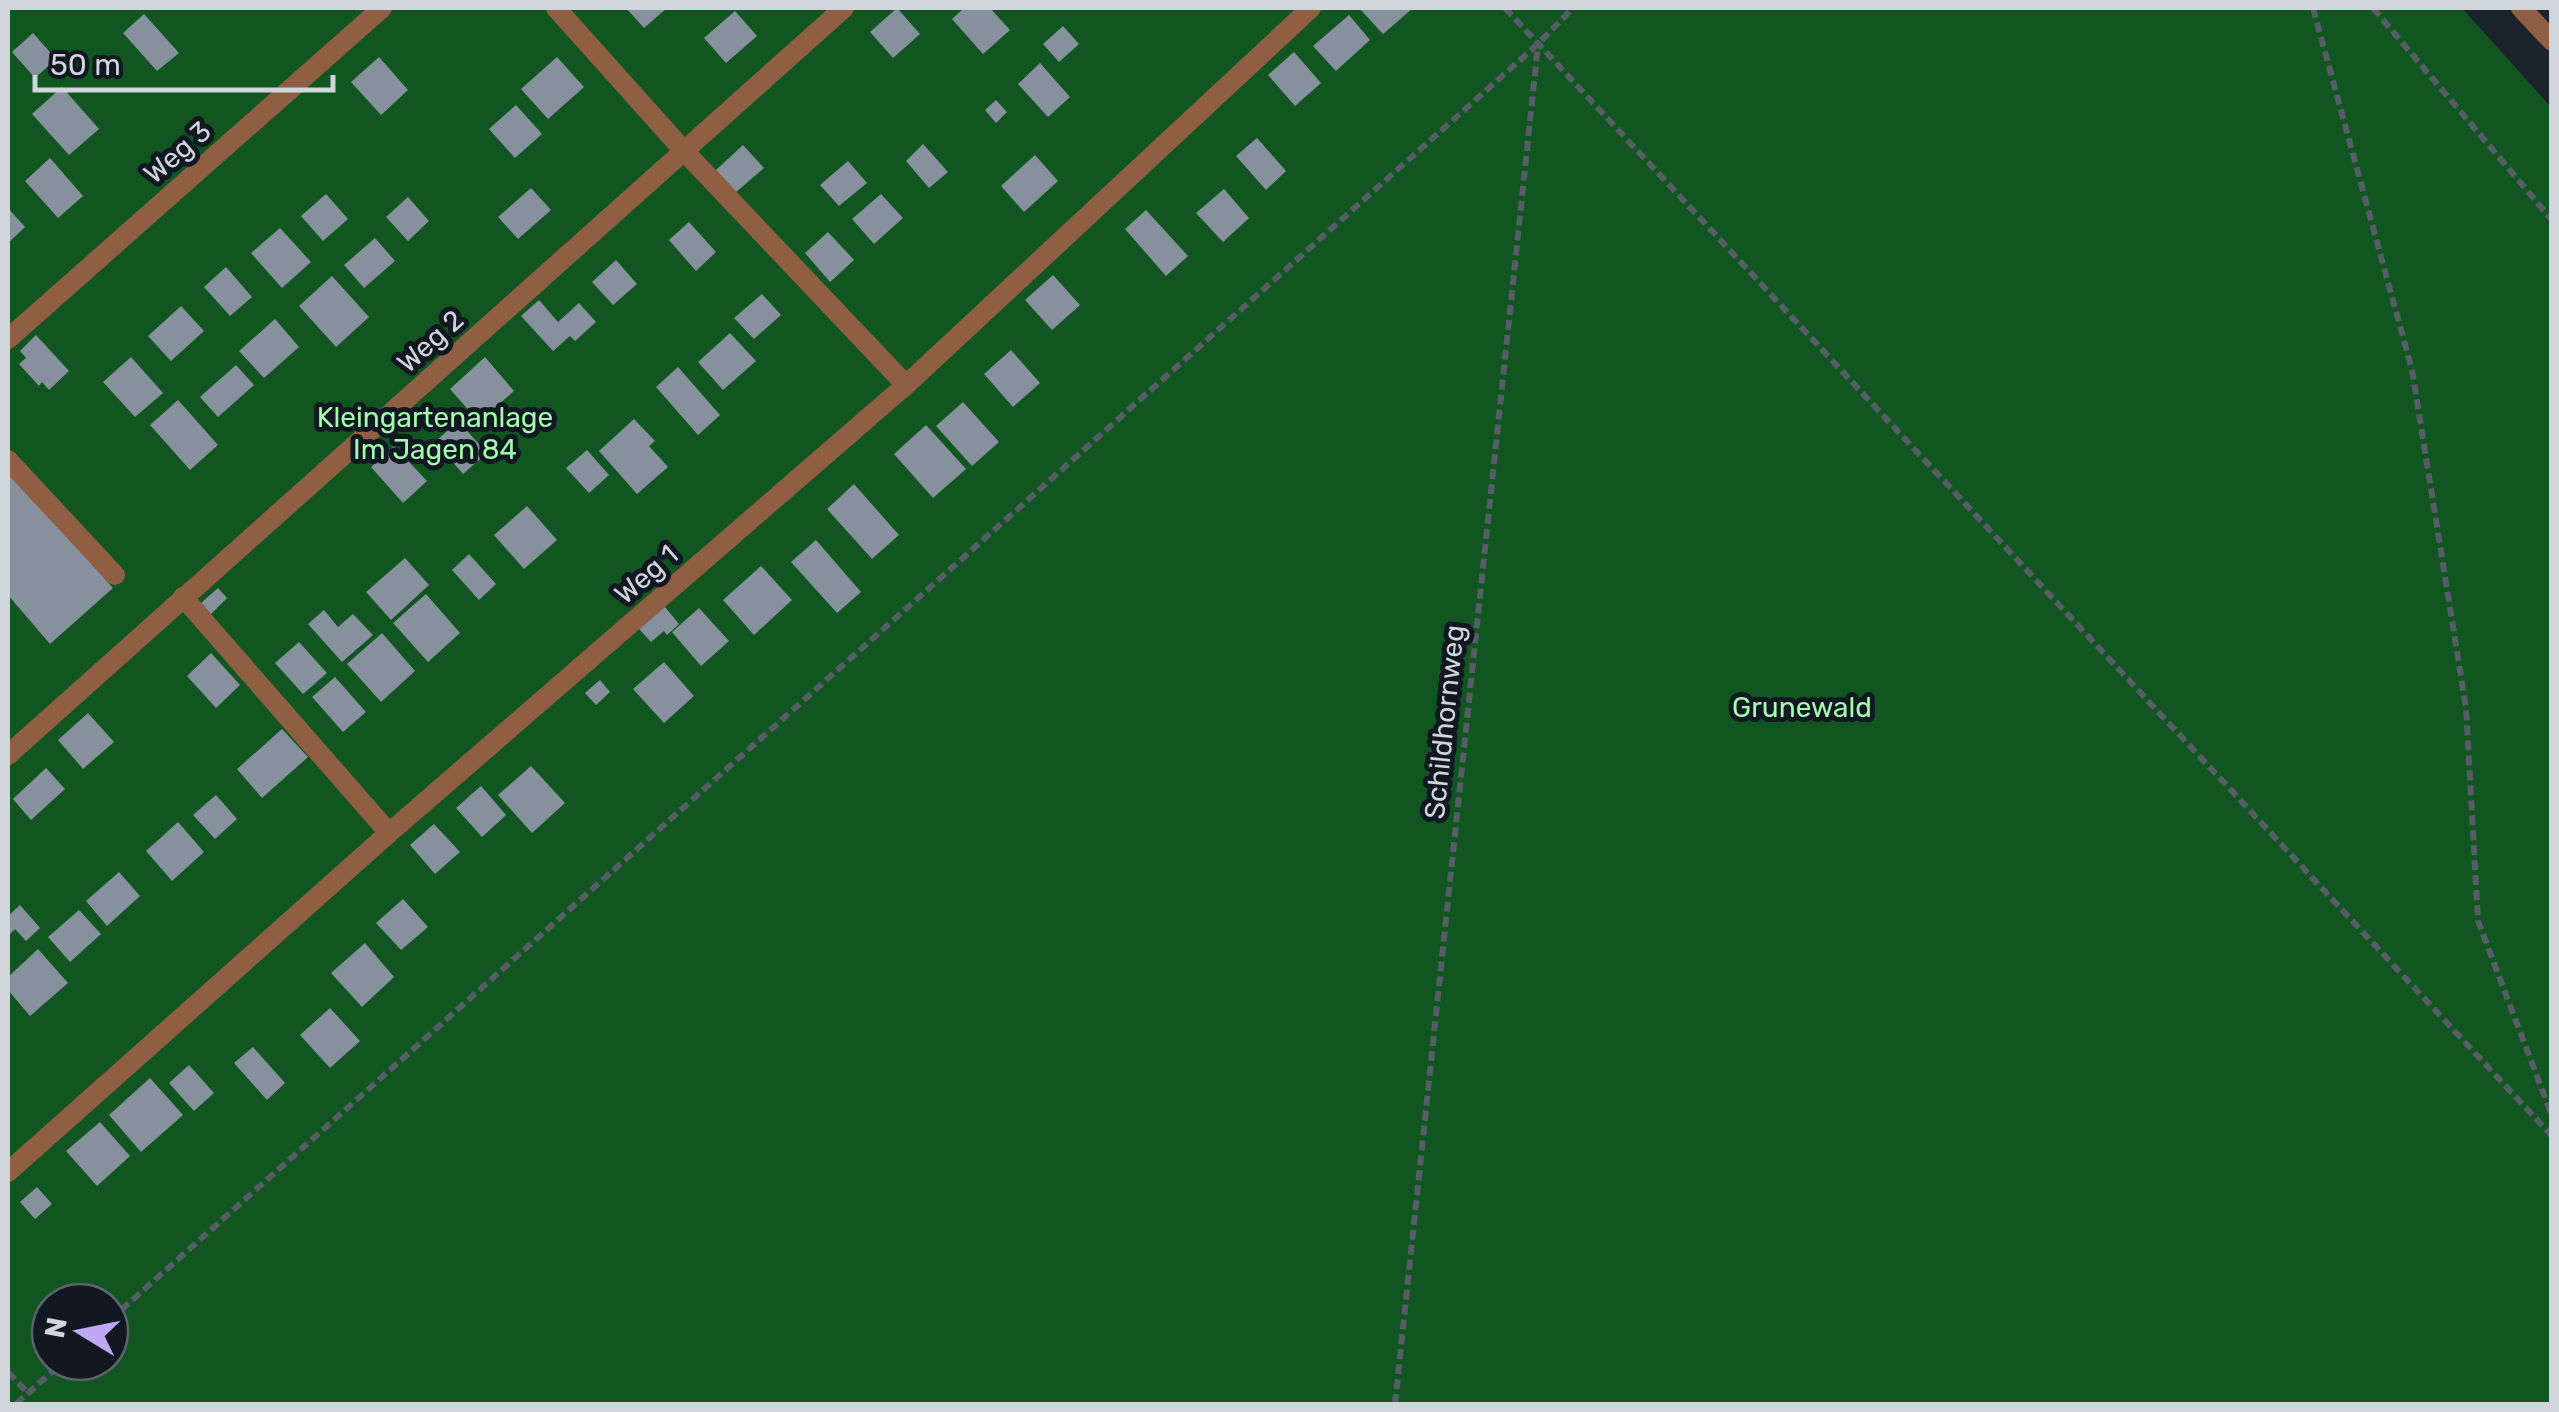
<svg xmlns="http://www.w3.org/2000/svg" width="2559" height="1412" font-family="Rubik,sans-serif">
  <rect width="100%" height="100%" fill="#1a222c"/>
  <path fill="#115520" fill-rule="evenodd" d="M8,8H2462L2551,107V1404H8ZM50,1302H110V1362H50Z"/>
  <path fill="#87919e" d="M626,8H667L644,28Z
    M897,8L920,34L893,58L870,32Z
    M964,8H990L1010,30L983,54L952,19Z
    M1359,8H1413L1383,34Z
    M735,11L757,36L726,63L704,38Z
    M144,14L179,53L157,71L123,33Z
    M1349,15L1370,40L1336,71L1313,46Z
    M1063,26L1079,44L1059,62L1043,44Z
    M33,33L56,59L35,78L12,52Z
    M1294,52L1321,83L1295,106L1268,75Z
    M379,57L408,90L381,115L351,82Z
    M557,57L584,87L548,119L521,89Z
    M1040,63L1070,97L1048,117L1018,84Z
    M62,87L99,129L69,155L32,114Z
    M996,100L1007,112L996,123L985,110Z
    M516,105L542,134L515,158L489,129Z
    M1257,138L1286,171L1266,190L1236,156Z
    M923,144L948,172L929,188L906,161Z
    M743,145L764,168L736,192L716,170Z
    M1035,155L1058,181L1024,212L1001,186Z
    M50,158L83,196L58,218L25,181Z
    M848,161L867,183L839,206L820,185Z
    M531,188L551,210L518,239L498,217Z
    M1224,189L1249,218L1223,242L1196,213Z
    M326,194L348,219L323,241L301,216Z
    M881,194L903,218L874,244L852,219Z
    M408,197L429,221L408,241L386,217Z
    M8,208L25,227L8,243Z
    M1146,210L1188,256L1166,276L1125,229Z
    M689,222L716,252L696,271L669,240Z
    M280,228L311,262L282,288L251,253Z
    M828,232L854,260L830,282L805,253Z
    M375,238L395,261L364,288L344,265Z
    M616,260L637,284L613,305L592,282Z
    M226,267L252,297L230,316L204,287Z
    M1053,275L1080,305L1052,330L1025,300Z
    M332,276L369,317L336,347L299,306Z
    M762,294L781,315L754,339L734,318Z
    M539,300L558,322L579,303L596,322L575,341L570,336L553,351L521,316Z
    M181,306L204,331L171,361L148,336Z
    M275,319L299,347L264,378L239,351Z
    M730,333L756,361L723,390L698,362Z
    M36,335L69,371L49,390L42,382L39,386L19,364L26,358L20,351Z
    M1011,350L1040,383L1013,407L984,374Z
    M131,357L163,393L135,417L103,382Z
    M485,357L514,391L479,422L450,389Z
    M236,365L254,385L218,417L200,397Z
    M678,367L720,415L698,435L656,387Z
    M178,400L218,445L190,470L150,425Z
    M963,402L999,442L972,466L936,426Z
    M634,419L655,441L649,446L668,467L637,494L599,451Z
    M458,421L487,453L463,474L435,442Z
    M926,425L966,469L933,498L894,454Z
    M394,446L427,481L403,503L371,467Z
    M587,450L609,475L589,493L566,468Z
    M8,468L113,588L50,644L8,595Z
    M854,484L899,535L872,559L827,509Z
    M527,506L557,540L524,569L494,535Z
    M816,540L861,592L837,613L791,562Z
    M469,554L496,584L479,600L452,570Z
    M405,558L429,585L391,620L366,592Z
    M761,566L792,600L754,635L723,600Z
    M218,588L227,598L211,614L201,603Z
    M426,594L460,633L428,662L393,623Z
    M665,607L679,624L667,635L664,631L651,642L639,629Z
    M699,608L729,641L701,666L672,632Z
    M324,610L338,627L353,614L373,635L342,662L308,624Z
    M382,633L415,671L381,702L347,664Z
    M299,642L327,673L303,694L275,663Z
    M211,653L240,685L216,708L187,676Z
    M664,662L694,696L664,723L633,689Z
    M335,677L366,712L343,732L312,697Z
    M600,680L610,692L596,705L585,693Z
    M88,713L114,742L83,769L58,740Z
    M282,729L308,757L262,798L237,769Z
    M531,766L565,803L532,833L498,795Z
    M46,768L65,789L31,820L13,799Z
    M481,786L506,815L482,837L456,808Z
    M216,795L237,819L215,839L193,815Z
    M178,822L204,852L172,881L146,851Z
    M434,824L460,852L435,874L410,845Z
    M119,872L140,896L107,926L86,901Z
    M403,899L428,927L401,950L376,923Z
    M20,905L40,928L26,941L15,929L8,936V916Z
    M79,910L101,934L70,962L48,937Z
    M365,943L394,977L362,1007L331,973Z
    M38,949L68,983L30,1016L8,990V977Z
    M330,1008L360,1041L330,1068L300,1035Z
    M253,1047L285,1083L267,1100L234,1063Z
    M189,1065L214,1093L194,1111L169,1083Z
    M150,1078L183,1115L141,1152L109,1115Z
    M100,1122L130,1156L97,1186L66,1151Z
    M37,1187L52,1204L35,1219L20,1202Z"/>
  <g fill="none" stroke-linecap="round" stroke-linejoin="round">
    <path stroke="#565d66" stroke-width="6" stroke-dasharray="10 5" stroke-linecap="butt" d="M1505,8L2552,1136
      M2313,8L2412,370L2466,708L2478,921L2552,1116
      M2373,8L2552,220
      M110,1320L1538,44L1573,8
      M8,1372L28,1393
      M16,1404L63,1362
      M1395,1404L1538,45"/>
    <path stroke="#905e43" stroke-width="20" d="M556,8L684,151L906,385
      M2521,8L2552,41
      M8,339L382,8
      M8,460L115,575
      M183,597L389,833
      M8,755L844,8
      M8,1172L389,833L906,385L1311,8"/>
  </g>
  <g text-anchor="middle" stroke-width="10" stroke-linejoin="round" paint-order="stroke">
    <g font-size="28" fill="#d0d5dc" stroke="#111822">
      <text transform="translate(177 152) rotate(-41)" y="10">Weg 3</text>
      <text transform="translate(430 341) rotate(-42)" y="10">Weg 2</text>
      <text transform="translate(646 574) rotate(-41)" y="10">Weg 1</text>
      <text transform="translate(1444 722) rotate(-84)" y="10">Schildhornweg</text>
    </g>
    <g font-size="28" fill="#a2fcab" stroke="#111822">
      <text x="435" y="427">Kleingartenanlage<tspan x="435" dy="32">Im Jagen 84</tspan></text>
      <text x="1802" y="717">Grunewald</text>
    </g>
  </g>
  <rect width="2559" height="1412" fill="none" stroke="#d0d5dc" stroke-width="20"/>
  <g transform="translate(80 1332) rotate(280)"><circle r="48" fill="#111822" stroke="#5d646c" stroke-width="2.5"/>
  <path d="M0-8L18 38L0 25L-18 38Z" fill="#c0a8f4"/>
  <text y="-15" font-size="28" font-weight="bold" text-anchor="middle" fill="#d0d5dc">N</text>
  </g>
  <path d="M35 75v15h298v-15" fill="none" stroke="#d0d5dc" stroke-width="5"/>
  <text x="50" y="75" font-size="30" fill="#d0d5dc" stroke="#111822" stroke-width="8" paint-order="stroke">50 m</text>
</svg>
